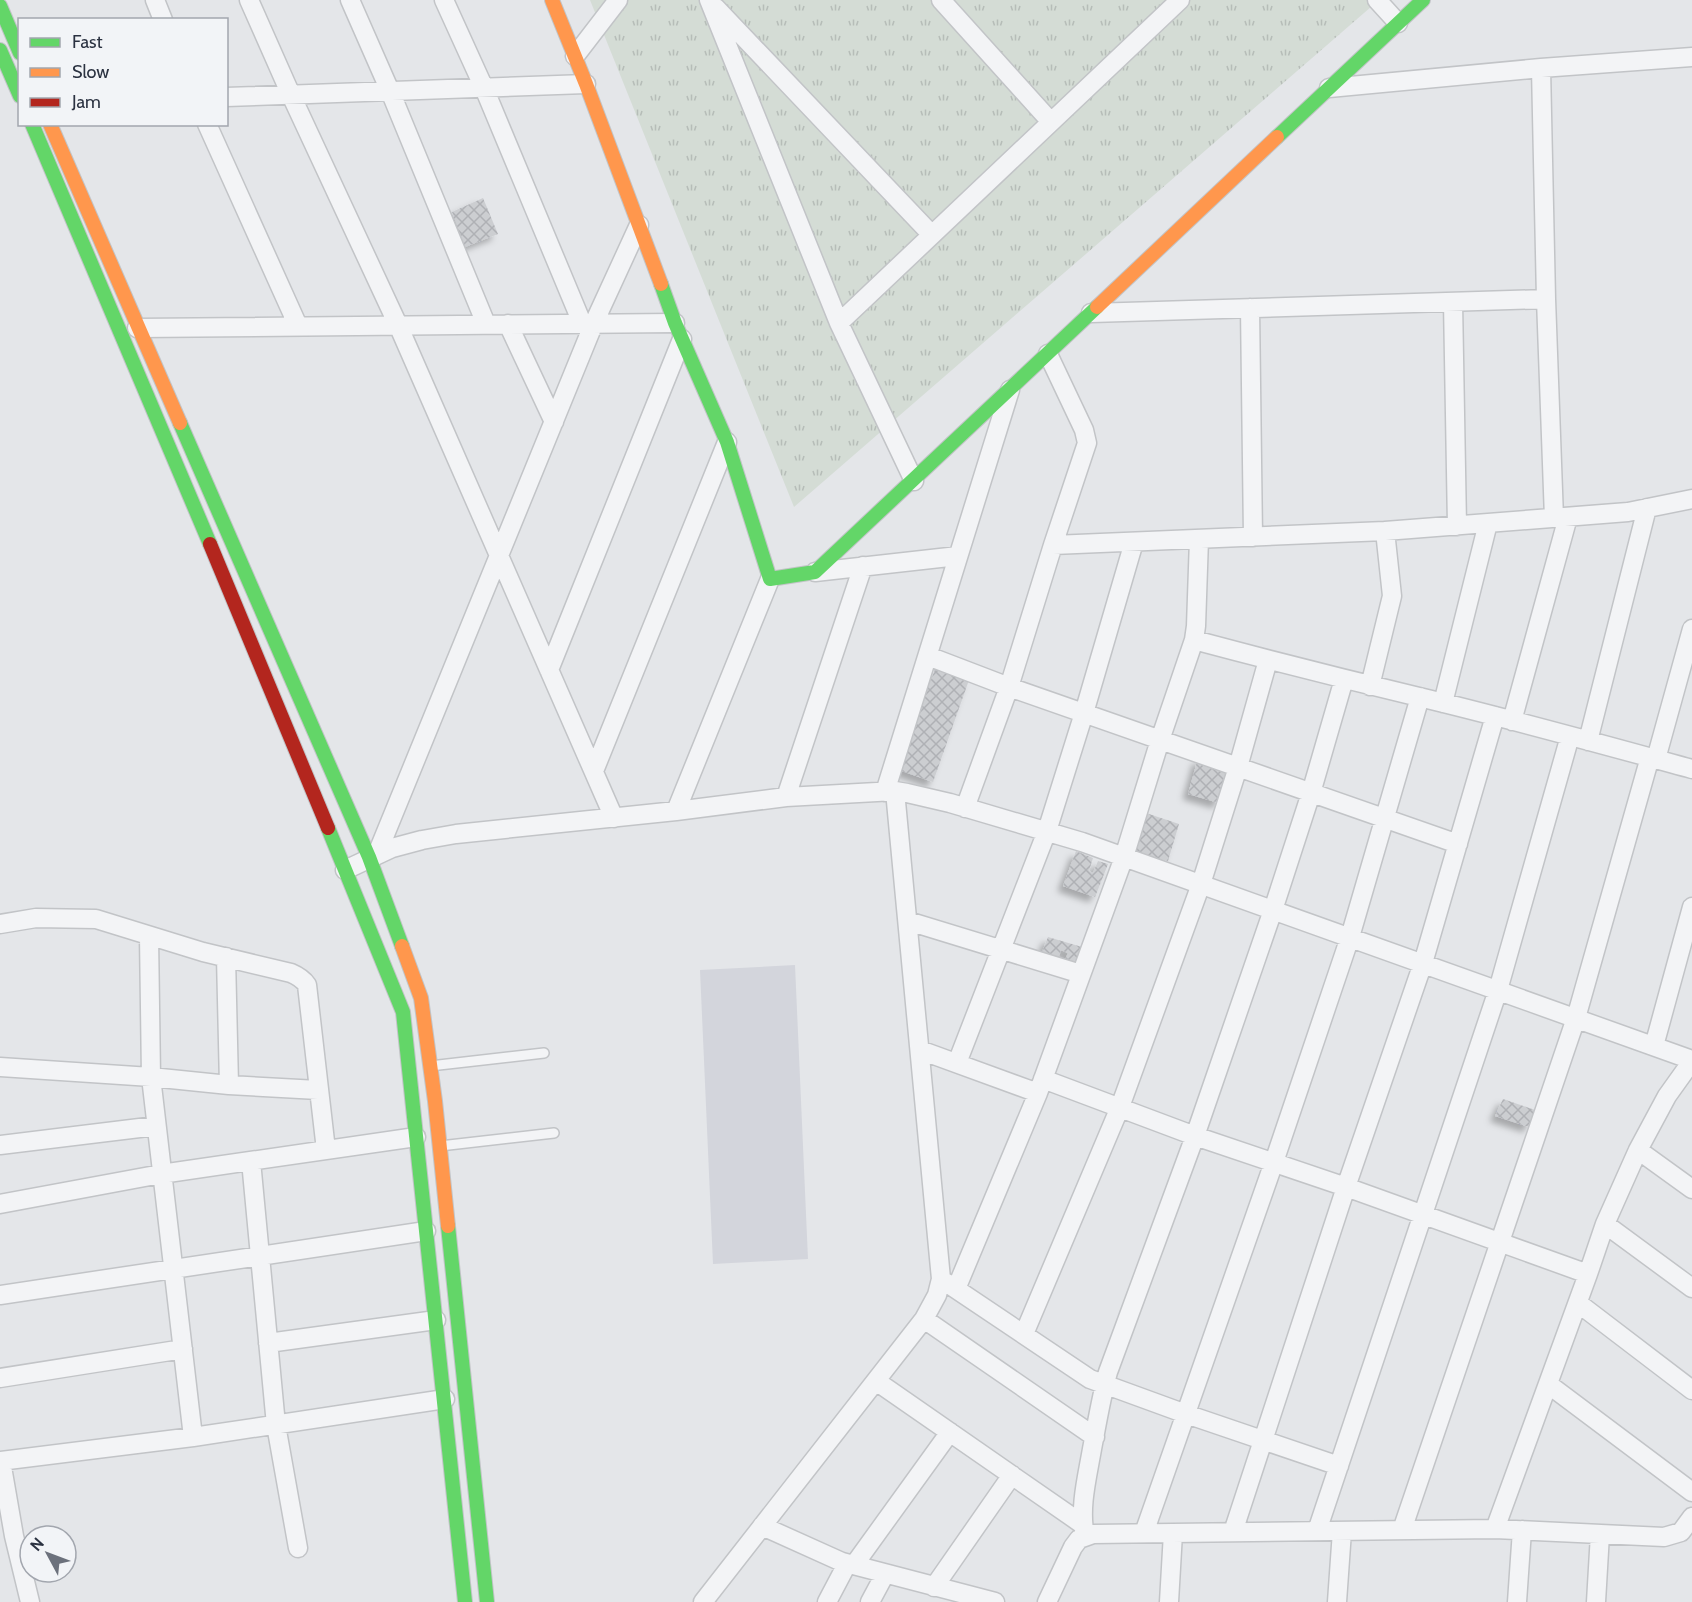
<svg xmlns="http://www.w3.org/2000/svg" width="1692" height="1602" font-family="Cabin,sans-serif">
  <defs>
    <pattern id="grass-tufts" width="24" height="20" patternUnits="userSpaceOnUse" patternTransform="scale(1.5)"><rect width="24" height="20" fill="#d4dcd5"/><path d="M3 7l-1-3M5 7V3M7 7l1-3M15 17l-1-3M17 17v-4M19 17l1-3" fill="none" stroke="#b6bdb8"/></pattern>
    <pattern id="building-cross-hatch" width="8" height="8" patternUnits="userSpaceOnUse" patternTransform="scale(1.5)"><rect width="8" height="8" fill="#ccced1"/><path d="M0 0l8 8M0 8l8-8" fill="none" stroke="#afb1b5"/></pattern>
    <filter id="shadow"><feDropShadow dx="-5.5" dy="5.5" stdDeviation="3" flood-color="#0004"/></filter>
  </defs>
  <rect width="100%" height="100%" fill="#e4e6e9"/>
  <path fill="#d3d5dc" d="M795,965L808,1259L713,1264L700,970Z"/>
  <path fill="url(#grass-tufts)" d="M590,0H1379L794,507Z"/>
  <path fill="url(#building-cross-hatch)" filter="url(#shadow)" d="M483,198L498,234L465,247L452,212Z
    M935,669L969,680L933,782L899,770Z
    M1198,758L1229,769L1219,803L1188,794Z
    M1146,813L1179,824L1168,861L1134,851Z
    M1076,851L1093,858L1089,871L1093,873L1098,861L1108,864L1095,897L1063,886Z
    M1048,937L1082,947L1077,964L1065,960L1068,953L1061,950L1059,957L1042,952Z
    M1503,1099L1535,1110L1529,1127L1495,1116Z"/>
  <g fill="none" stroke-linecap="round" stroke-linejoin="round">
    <g stroke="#c2c4c7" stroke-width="12">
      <path id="lane" d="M430,1066L544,1053
        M440,1146L554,1133"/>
    </g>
    <g stroke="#c2c4c7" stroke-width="21">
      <path id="street" d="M155,0L163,20
        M249,0L291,95L398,325L614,818
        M350,0L390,91L486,324
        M444,0L484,88L582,323
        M709,0L839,323L914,481
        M941,0L1051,122
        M1377,0L1398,23
        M716,8L932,235
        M575,56L618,0
        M1541,68L1546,299L1554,518
        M1329,88L1541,68L1692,57
        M226,97L586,84
        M207,124L298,326
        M1453,302L1457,526
        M1250,308L1253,537
        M1091,313L1546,299
        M839,323L1180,0
        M508,324L554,422
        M137,328L675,323
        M1053,545L1385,531L1628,512L1692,499
        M815,572L958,556
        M1194,640C1269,660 1344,679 1419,697C1511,719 1601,744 1692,769
        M928,656L1009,687L1458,844
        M549,670L682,339
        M1370,686L1392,596L1385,531
        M1443,703L1488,523
        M1512,721L1568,517
        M1588,741L1647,508
        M1656,759L1692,629
        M594,771L727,442
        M885,792L1010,390
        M786,797L863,566
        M965,808L1009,687L1053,545L1087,443L1084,430L1048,354
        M676,811L770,579
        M377,854L594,323L639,225
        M345,870L392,848L422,840L456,834L676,811L786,797L895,791L907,793L950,803L1082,842L1692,1060
        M908,921L1081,974
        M0,924L36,918L96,919L203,952L291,973C298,976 303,979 307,985L326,1150
        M149,936L151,1077L193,1437
        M226,957L229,1085
        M1654,1046L1692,907
        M920,1050L1038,1093
        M957,1063L1047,831L1084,713L1134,542
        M0,1067L151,1077L229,1085L318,1090
        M1043,1079L1195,1136L1346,1187L1588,1274
        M0,1145L156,1126
        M1638,1150L1692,1189
        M251,1161L276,1425L298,1548
        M0,1204L161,1174L416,1137
        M1605,1224L1692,1288
        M947,1283L1090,1379L1186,1414L1339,1466
        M956,1289L1038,1093L1124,857L1160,740L1194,640L1196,626L1199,539
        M0,1295L426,1231
        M1578,1303L1692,1390
        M924,1319L1095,1437
        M1024,1334L1120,1107L1201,884L1238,767L1268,660
        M268,1343L436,1320
        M0,1378L183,1349
        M876,1381L1082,1524
        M1548,1384L1692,1492
        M0,1461L193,1437L445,1399
        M1,1461L14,1536L30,1602
        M762,1526L842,1562L995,1602
        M1495,1529L1588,1274L1605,1224L1638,1150L1667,1096L1692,1061
        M1402,1530L1576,1018L1650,757
        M1317,1531L1498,990L1570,736
        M1233,1532L1346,1187L1423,963L1495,716
        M1144,1533L1274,1162L1350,937L1420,697
        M1085,1536C1079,1508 1087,1478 1092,1449C1097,1423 1101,1398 1108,1372L1195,1136L1273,910L1311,793L1344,679
        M854,1565L950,1432
        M934,1587L1012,1475
        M703,1602L924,1319L937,1295L941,1279L895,791
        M827,1602L847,1564
        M870,1602L885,1574
        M1047,1602L1073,1547L1079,1539L1093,1534L1495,1529L1664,1537L1681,1532L1692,1517
        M1169,1602L1173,1533
        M1337,1602L1342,1531
        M1517,1602L1522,1530
        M1596,1602L1600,1534"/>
    </g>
    <g stroke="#c2c4c7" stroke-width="16">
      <path id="fast" d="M0,6L20,53
        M0,50L20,96
        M32,124L210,544
        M1277,137L1423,0
        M661,284L675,323L727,442L770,579L815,572L1097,307
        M180,423L369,857L402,946
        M328,828L403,1012L465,1602
        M448,1226L487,1602"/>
    </g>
    <g stroke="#c2c4c7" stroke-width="16">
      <path id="slow" d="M552,0L586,84L661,284
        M50,124L180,423
        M1097,307L1277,137
        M402,946L421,998L435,1101L448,1226"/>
    </g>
    <g stroke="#c2c4c7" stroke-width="16">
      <path id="jam" d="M210,544L328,828"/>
    </g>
    <use href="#lane" stroke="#f3f4f6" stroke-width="9"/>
    <use href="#street" stroke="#f3f4f6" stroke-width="18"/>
    <use href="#fast" stroke="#63d668" stroke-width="14"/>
    <use href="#slow" stroke="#ff974d" stroke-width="14"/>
    <use href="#jam" stroke="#b3261e" stroke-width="14"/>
  </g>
  <rect x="18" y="18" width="210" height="108" fill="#f2f4f7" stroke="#a2a6ae" stroke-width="1.5"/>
  <rect x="30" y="38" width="30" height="9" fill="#63d668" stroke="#a2a6ae" stroke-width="1.5"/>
  <text x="72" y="48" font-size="18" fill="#2b3241">Fast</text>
  <rect x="30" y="68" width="30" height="9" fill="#ff974d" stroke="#a2a6ae" stroke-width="1.5"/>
  <text x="72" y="78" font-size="18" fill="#2b3241">Slow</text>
  <rect x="30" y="98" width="30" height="9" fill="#b3261e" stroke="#a2a6ae" stroke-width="1.5"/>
  <text x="72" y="108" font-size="18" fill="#2b3241">Jam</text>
  <g transform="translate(48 1554) rotate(311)"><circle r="28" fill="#f2f4f7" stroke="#a2a6ae" stroke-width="1.5"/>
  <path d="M0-4.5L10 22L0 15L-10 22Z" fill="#6c717c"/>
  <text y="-9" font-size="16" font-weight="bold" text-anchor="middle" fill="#2b3241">N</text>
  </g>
</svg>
